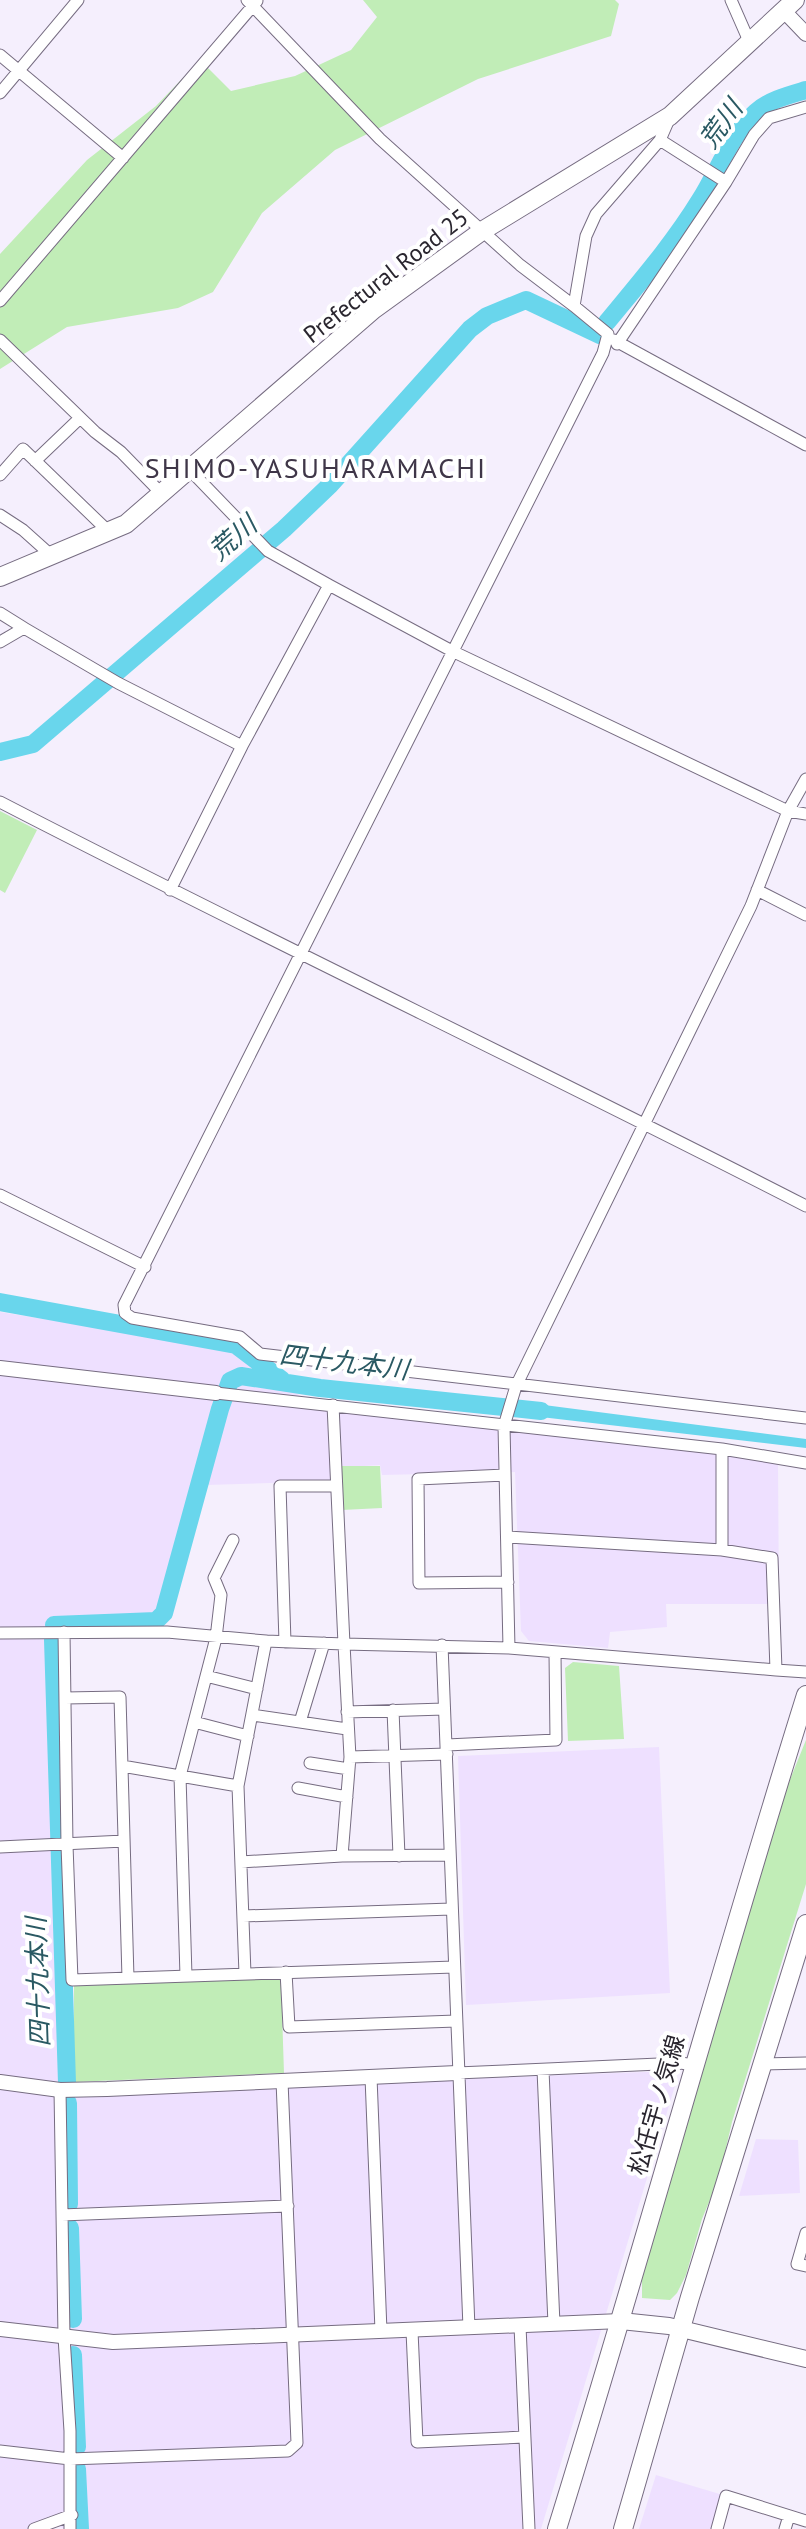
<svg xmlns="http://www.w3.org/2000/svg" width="806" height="2529" font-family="'PT Sans','Noto Sans JP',sans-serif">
  <rect width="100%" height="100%" fill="#f5effd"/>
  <path fill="#eee0ff" d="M0,1312L233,1349L319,1409L739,1456L778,1465L779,1604H666L667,1627L610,1632L608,1648L529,1641L521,1631L515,1472L382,1475L380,1465L333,1468L331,1481L207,1485L166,1619L154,1624L66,1628L70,2094L669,2071L677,2079L541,2529H66L55,2525L45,2529H0Z
    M659,1747L670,1993L466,2005L458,1756Z
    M756,2139L798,2140L800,2193L739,2196Z
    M656,2475L723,2495L713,2529H639Z"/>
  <path fill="#c1edb7" d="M363,0H615L619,4L611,36L478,79L335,150L262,213L213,292L178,308L67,327L0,369V254L87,160L156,106L200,60L231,91L295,76L351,50L377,17Z
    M0,811L37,830L5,893L0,890Z
    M341,1466H380L382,1508L342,1510Z
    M573,1662L619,1666L624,1739L568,1741L565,1668Z
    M806,1740V1884L732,2122L719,2178L702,2219L686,2275L677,2293L670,2300L642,2298V2270L787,1787Z
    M278,1978L281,1981L284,2073L74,2082V1986Z"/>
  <path fill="#69d6ec" d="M521,1402L806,1439V1448L515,1414Z"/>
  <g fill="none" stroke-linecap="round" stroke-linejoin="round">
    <path stroke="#69d6ec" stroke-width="18" d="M607,322C639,283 673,244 700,200C718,172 730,135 756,112C769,100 789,95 806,90
      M0,752L33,744L284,529L330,485L470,329L487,316L526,300L600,335
      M0,1302L236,1345L282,1380
      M54,1625L156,1621L164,1613L220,1409L230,1381L241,1376L320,1388L541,1411
      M53,1640L67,2083
      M68,2103L69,2204
      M70,2228L73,2319
      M73,2355L77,2447
      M77,2469L80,2529"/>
    <g stroke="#766c81" stroke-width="13">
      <path id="minor" d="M247,0L380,139L520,265L574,306
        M731,0L749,41
        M0,55L123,158
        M0,93L78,0
        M670,117L660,140L596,214L586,236L574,306L608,334L603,353L124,1305L125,1313L132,1318L240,1337L260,1354L806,1418
        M660,140L726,182
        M0,301L257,1
        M0,340L95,432L121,452L162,494
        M614,340L806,445
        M617,344L726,182L754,135L769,118L806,107
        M35,461L80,418
        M189,469L268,551L329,585
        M0,475L23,449L108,531
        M0,515L23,530L52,556
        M0,613L24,628L0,642
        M24,628L118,683L242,746
        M0,802C267,940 539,1069 806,1206
        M170,890L242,746L329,585L452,651L788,811L806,814
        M757,890L806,915
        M0,1195L145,1267
        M216,1393L722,1449L806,1463
        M722,1449V1550L772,1558L776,1670L806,1672
        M505,1475L418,1479L419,1583L508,1582
        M507,1537L722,1550
        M64,1632L67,1845L72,1980L454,1967
        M0,1633L167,1632L266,1641L344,1644L333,1405
        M285,1642L280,1486H335
        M442,1645L469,2328
        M776,1670L509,1648L504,1426L516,1386L751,906L788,811L806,779
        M206,1676L257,1689
        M65,1698L120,1697L128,1978
        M393,1710L399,1856
        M347,1712L444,1709
        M252,1715L347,1729
        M194,1722L248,1736
        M300,1722L324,1643
        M447,1745L556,1740L555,1653
        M350,1757L447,1754
        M310,1763L349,1769
        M122,1766L238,1786L245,1974
        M238,1786L266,1641
        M298,1788L347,1797
        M0,1847L124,1841
        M342,1856L350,1757L344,1644L509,1648
        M241,1862L342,1856L449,1855
        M243,1916L451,1909
        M286,1972L289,2027L456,2021
        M186,1976L180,1776L216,1638L221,1595L214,1578L233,1540
        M762,2064L806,2063
        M543,2070L554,2324
        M457,2073L681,2063L693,2065
        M371,2077L381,2331
        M60,2090L64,2337L70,2431V2529
        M62,2215L288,2206
        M806,2233L797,2264L806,2266
        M520,2326L529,2529
        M412,2331L417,2442L524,2437
        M0,2451L70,2459L288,2451L297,2443L282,2081
        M34,2529L72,2515
        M717,2529L726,2496L806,2521
        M785,2529L789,2516"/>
    </g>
    <g stroke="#766c81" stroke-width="16">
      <path id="tertiary" d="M784,11L806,34
        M0,1368L216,1393
        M0,2082L60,2090L107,2089L457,2073
        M0,2329L113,2342L621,2321"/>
    </g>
    <g stroke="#766c81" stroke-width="18">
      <path id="secondary" d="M621,2321L669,2326L806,2359"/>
    </g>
    <g stroke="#766c81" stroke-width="20">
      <path id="primary" d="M0,577L126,524L373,310L482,231L670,116L795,0
        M557,2529C643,2252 719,1972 806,1695
        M623,2529L690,2297L806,1924"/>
    </g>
    <use href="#minor" stroke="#fff" stroke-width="11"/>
    <use href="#tertiary" stroke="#fff" stroke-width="14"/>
    <use href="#secondary" stroke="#fff" stroke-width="16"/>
    <use href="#primary" stroke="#fff" stroke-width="18"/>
  </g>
  <g text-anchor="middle" stroke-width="8" stroke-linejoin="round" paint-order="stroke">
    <g font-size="24" fill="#2a262f" stroke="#fff">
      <text transform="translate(386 276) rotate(-38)" y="8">Prefectural Road 25</text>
      <text transform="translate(657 2105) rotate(-74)" y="8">松任宇ノ気線</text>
    </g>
    <g font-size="26" font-style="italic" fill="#2a5963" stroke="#fff">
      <text transform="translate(721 124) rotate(-54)" y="9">荒川</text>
      <text transform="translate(233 538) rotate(-41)" y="9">荒川</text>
      <text transform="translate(344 1362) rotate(7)" y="9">四十九本川</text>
      <text transform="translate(38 1982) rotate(-92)" y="9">四十九本川</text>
    </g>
    <g font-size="28" letter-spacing="2" fill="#3f3648" stroke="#fff">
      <text x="316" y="478">SHIMO-YASUHARAMACHI</text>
    </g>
  </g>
</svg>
